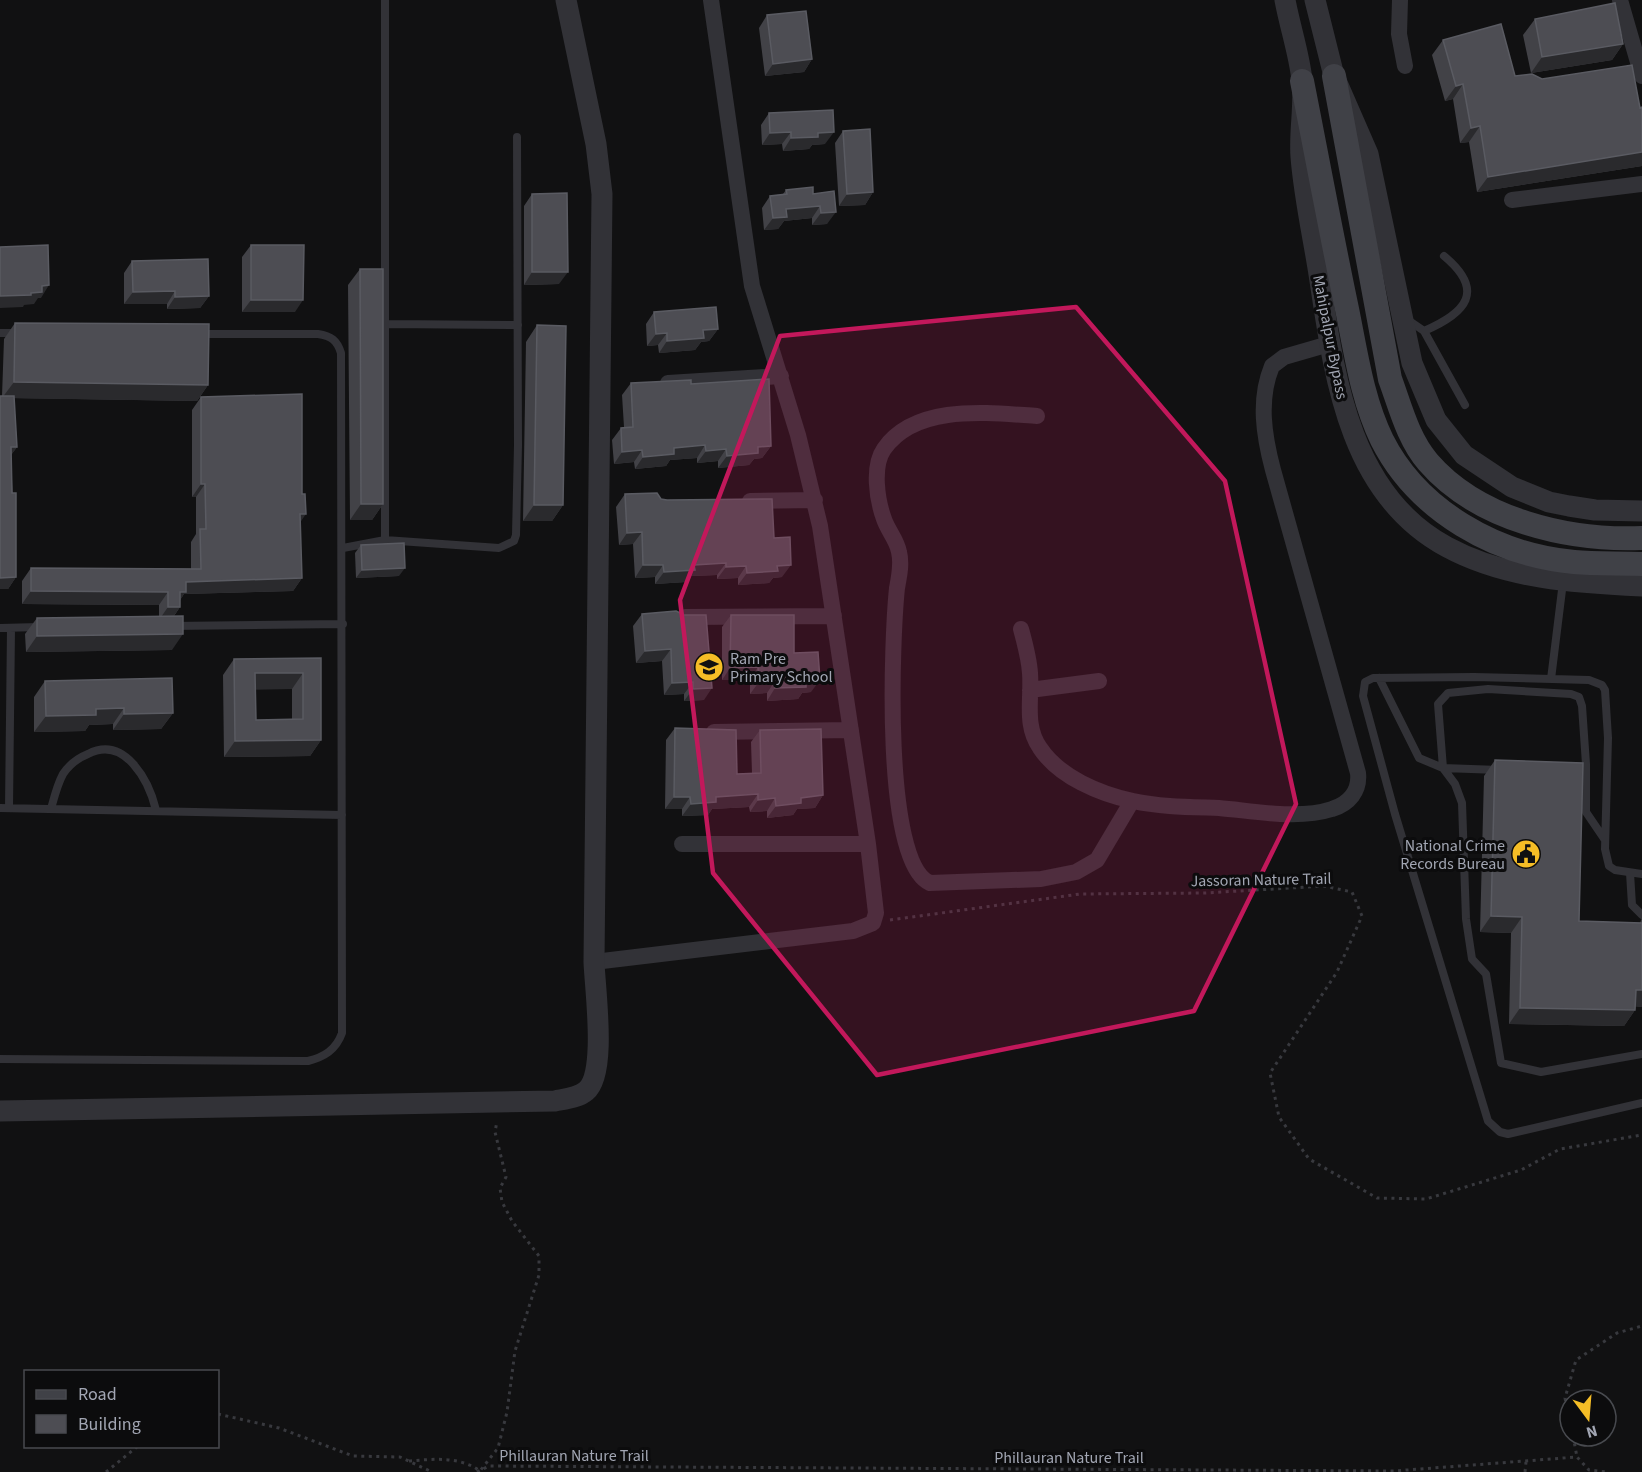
<svg xmlns="http://www.w3.org/2000/svg" width="1642" height="1472" font-family="'Source Sans 3',sans-serif">
  <rect width="100%" height="100%" fill="#111112"/>
  <g fill="none" stroke-linecap="round" stroke-linejoin="round">
    <path stroke="#38393e" stroke-width="3" stroke-dasharray="3 4.5" stroke-linecap="butt" d="M890,920L1080,894L1205,893L1324,886L1352,892L1362,916L1337,972L1270,1073L1279,1117L1309,1159L1377,1198L1426,1199L1521,1170L1560,1149L1642,1135
      M218,1414L279,1428L353,1456L400,1457L432,1472
      M1570,1423L1565,1398L1576,1360L1617,1333L1642,1326
      M1573,1436L1577,1457
      M409,1461C434,1459 459,1456 480,1471L498,1448L507,1412L515,1351L539,1275V1256L512,1221L502,1202L500,1188L506,1177L495,1132L497,1121
      M106,1472L138,1446
      M477,1472L489,1466L1394,1471L1577,1457L1589,1470L1607,1472
      M1525,1472L1526,1462"/>
    <path stroke="#323237" stroke-width="8" d="M1408,320L1424,331L1465,405
      M387,324L518,325
      M1424,331C1466,313 1486,291 1444,256
      M0,333H18
      M385,540L499,548L514,541L516,535L518,445L517,137
      M343,548L385,540V0
      M171,626L343,624
      M0,628L39,627
      M1379,678L1419,758L1443,768L1499,770
      M1551,679L1563,582
      M0,808L342,815
      M9,808L11,628
      M51,809C54,798 57,785 63,774C69,765 78,758 88,754C125,735 149,781 156,810
      M1605,840L1586,812V764L1582,706L1579,697L1571,694L1488,689L1448,693L1438,704L1443,768L1455,784L1462,803L1466,919L1472,959L1486,974L1501,1063L1541,1072L1642,1054
      M1630,873L1632,905L1642,915
      M1642,874L1615,870L1609,866L1605,849L1608,738L1605,690L1602,685L1589,680L1474,677L1373,678L1365,682L1363,696L1395,814L1488,1121L1500,1132L1508,1134L1642,1103
      M0,1059L308,1061C324,1057 336,1050 342,1033L341,353C337,340 331,336 318,334H199"/>
    <path stroke="#323237" stroke-width="16" d="M1400,0L1399,34L1405,66
      M1620,0L1642,76
      M1512,200L1642,184
      M668,383L781,376
      M1037,416C990,413 916,403 884,449C872,466 877,500 884,519C888,531 897,540 899,552C902,564 899,577 897,588C892,636 882,863 930,883L1041,879L1076,872L1097,860L1132,801
      M750,501L815,500
      M685,617L834,616
      M1021,629C1025,644 1029,658 1030,673C1032,700 1024,725 1040,748C1059,777 1100,794 1133,801C1161,807 1191,807 1219,808C1254,811 1298,820 1332,809C1349,804 1360,791 1358,773L1273,470C1264,436 1258,400 1272,366L1284,357L1329,344
      M1030,690L1099,681
      M714,732L851,730
      M682,844H868
      M594,962L853,931L873,923L876,913L868,844L820,526L798,435L752,286L711,0"/>
    <path stroke="#323237" stroke-width="21" d="M1285,0C1290,27 1299,53 1302,80C1305,105 1299,132 1301,157C1304,196 1313,236 1319,274C1334,374 1348,494 1447,547C1506,579 1577,583 1642,586
      M1315,0L1334,76L1368,154L1412,363L1436,420L1464,455L1512,487L1549,502L1569,506L1595,510L1642,511
      M0,1111L555,1101C565,1099 578,1098 586,1091C607,1074 595,990 594,962L602,194L596,144L566,0"/>
    <path stroke="#404147" stroke-width="24" d="M1334,76L1390,379C1400,406 1408,439 1428,462C1478,520 1568,541 1642,538
      M1302,81C1317,157 1331,233 1347,309C1356,353 1362,399 1382,440C1418,511 1496,555 1574,562C1596,564 1619,563 1642,564"/>
  </g>
  <path fill="#424247" fill-rule="evenodd" d="M767,15L812,59L804,72L765,76L759,28Z
    M1535,19L1623,44L1612,60L1531,73L1523,35Z
    M1443,40L1515,76L1542,79L1640,108L1642,107V166L1477,192L1469,142L1460,143L1453,99L1445,101L1432,55Z
    M769,113L825,144L812,145L809,149L783,151L782,144L762,145L761,125Z
    M843,131L873,192L865,205L839,206L835,143Z
    M786,190L813,194L834,191L827,224L812,225V218L784,221L778,229L764,230L762,208L770,196L783,194Z
    M532,194L559,284L524,285V206Z
    M251,245L295,312H242V257Z
    M132,261L209,296L200,308L167,309V304H124V273Z
    M360,269L383,504L372,520H350L348,285Z
    M654,312L718,329L709,341L701,342L695,350L659,353L658,345L647,346L646,324Z
    M15,323L208,385L197,401L14,398L17,447L11,455L16,577L8,589H0V396H2L4,339Z
    M537,325L563,505L552,521H523L526,342Z
    M631,383L691,384L771,446L762,458L754,459L749,465L718,468V461L697,463V458L670,460L666,466L635,469L634,462L614,464L612,440L621,428L624,427L622,395Z
    M201,397L300,523L302,578L293,591L184,594L180,600V607L174,616L172,650L26,652L25,634L37,618L159,617V605L22,604V581L31,568L191,569V542L196,534V497H192V410Z
    M625,494L661,499L774,538L782,577L773,578L769,583L738,585V578L717,579V575L691,576L686,582L655,584V577L635,578L633,544L619,545L616,507Z
    M361,545L399,576L356,578L355,553Z
    M676,611L704,700L684,701V694L664,695L662,661L636,663L633,626L642,614Z
    M731,615L794,653L811,692L802,693L798,699L767,701V693L750,694V680H722V627Z
    M321,658V740L310,756L224,757L223,675L234,659ZM256,689H292V720H256Z
    M45,681L173,713L161,729L113,730V724L89,725L85,731L34,732V697Z
    M675,728L737,774L752,773L751,742L760,730L823,795L815,808L797,809L793,815L767,818V811L750,812L749,807L712,809L708,815L682,816V809H665L666,740Z
    M1495,760L1579,921L1640,923L1642,918V1007L1635,1006V1010L1624,1026L1509,1024L1511,933L1480,932L1484,776Z"/>
  <path fill="#2a2a2d" d="M1623,44L1612,60L1531,73L1542,57Z
    M812,59L804,72L765,76L773,64Z
    M1463,84L1453,99L1445,101L1456,86Z
    M1480,126L1469,142L1460,143L1471,128Z
    M791,132L782,144L762,145L770,133Z
    M834,132L825,144L812,145L809,149L783,151L791,138L818,133Z
    M1642,152V166L1477,192L1488,177Z
    M873,192L865,205L839,206L847,194Z
    M820,206L812,218L784,221L778,229L764,230L773,218L786,209Z
    M836,212L827,224L812,225L821,213Z
    M532,272H568L559,284L524,285Z
    M49,285L41,298H38L34,304L24,305L23,307L0,308V296L31,293L42,286Z
    M175,291L167,304H124L133,292Z
    M209,296L200,308L167,309L175,297Z
    M251,300H303L295,312H242Z
    M718,329L709,341L701,342L695,350L659,353L667,341L703,330Z
    M667,333L658,345L647,346L656,334Z
    M14,382L208,385L197,401L2,398Z
    M705,445L697,458L670,460L666,466L635,469L643,457L674,448Z
    M771,446L762,458L754,459L749,465L718,468L727,456L758,447Z
    M11,447H17L8,459Z
    M726,449L718,461L697,463L706,451Z
    M642,450L634,462L614,464L622,452Z
    M201,484H205L196,497H192Z
    M361,504H383L372,520H350Z
    M534,505H563L552,521H523Z
    M300,514H306L297,527Z
    M642,532L633,544L619,545L627,533Z
    M726,563L717,575L691,576L686,582L655,584L664,572L694,565Z
    M643,565H663L655,577L635,578Z
    M791,565L782,577L773,578L769,583L738,585L747,573L777,566Z
    M746,566L738,578L717,579L726,567Z
    M405,568L399,576L356,578L362,570Z
    M16,577L8,589H0V578Z
    M302,578L293,591L184,594L177,605H171L186,582Z
    M31,591L168,592L159,605L22,604Z
    M168,607H180L171,620H159Z
    M183,634L172,650L26,652L37,636Z
    M671,649L662,661L636,663L645,651Z
    M758,667L750,680H722L730,668Z
    M255,673H303L292,689L244,690Z
    M820,680L811,692L802,693L798,699L767,701L775,688L806,681Z
    M775,681L767,693L750,694L759,682Z
    M693,682L684,694L664,695L672,683Z
    M712,688L704,700L684,701L693,689Z
    M124,708L113,724L89,725L85,731L34,732L46,716L96,709Z
    M173,713L161,729L113,730L124,714Z
    M321,740L310,756L224,757L235,741Z
    M758,794L749,807L712,809L708,815L682,816L691,804L716,797Z
    M823,795L815,808L797,809L793,815L767,818L776,806L801,798Z
    M674,797H690L682,809H665Z
    M775,798L767,811L750,812L758,800Z
    M1491,916L1522,917L1511,933L1480,932Z
    M1636,990H1642V1007L1624,1006Z
    M1520,1008L1635,1010L1624,1026L1509,1024Z"/>
  <path fill="#4d4d53" stroke="#5a5b62" stroke-width="1.5" fill-rule="evenodd" d="M1615,3L1623,44L1542,57L1535,19Z
    M806,11L812,59L773,64L767,15Z
    M1501,24L1515,76L1532,74L1542,79L1632,65L1640,108L1642,107V152L1488,177L1480,126L1471,128L1463,84L1456,86L1443,40Z
    M833,110L834,132L818,133V137L791,138V132L770,133L769,113Z
    M870,129L873,192L847,194L843,131Z
    M813,187V194L834,191L836,212L821,213L820,206L786,209L787,217L773,218L770,196L787,194L786,190Z
    M567,193L568,272H532V194Z
    M48,245L49,285L42,286V292L31,293V295L0,296V247Z
    M251,245H304L303,300H251Z
    M208,259L209,296L175,297V291L133,292L132,261Z
    M360,269H383V504H361Z
    M716,307L718,329L703,330L704,338L667,341V333L656,334L654,312Z
    M15,323L209,324L208,385L14,382Z
    M537,325L566,326L563,505H534Z
    M769,379L771,446L758,447V453L727,456L726,449L706,451L705,445L674,448V454L643,457L642,450L622,452L621,428L633,427L631,383L691,380V384Z
    M302,394V494H305L306,514H300L302,578L186,582V592H180V607H168V592L31,591V568L201,569L200,529H206L205,484H201V397Z
    M0,396H14L17,447H11L12,493H16V577L0,578Z
    M657,493L661,499L667,500L772,499L774,538L790,537L791,565L777,566L778,571L747,573L746,566L726,567V563L694,565L695,570L664,572L663,565H643L642,532L627,533L625,494Z
    M404,543L405,568L362,570L361,545Z
    M676,611L684,615H706L712,688L693,689V682L672,683L671,649L645,651L642,614Z
    M731,615H794V653L818,652L820,680L806,681V687L775,688V681L759,682L758,667L730,668Z
    M183,616V634L37,636V618Z
    M321,658V740L235,741L234,659ZM255,673H303V719L256,720Z
    M172,678L173,713L124,714V708L96,709V715L46,716L45,681Z
    M675,728L736,730L737,774L761,773L760,730L821,729L823,795L801,798V803L776,806L775,798L758,800V794L716,797V802L691,804L690,797H674Z
    M1495,760L1583,763L1579,921L1642,923V990H1636L1635,1010L1520,1008L1522,917L1491,916Z"/>
  <path fill="#c2185b" fill-opacity="0.2" stroke="#c2185b" stroke-width="4.5" stroke-linejoin="round" d="M1076,307L1225,481L1296,804L1194,1011L877,1075L713,873L680,600L780,336Z"/>
  <defs>
    <g id="school-disc" transform="scale(1.5)"><circle r="9.5" fill="#f5bd26" stroke="#0c0c0d"/><path d="M0-5L7-2L0 1L-7-2ZM-4 1L0 2.5L4 1V4Q0 6-4 4Z" fill="#111"/></g>
    <g id="civic-disc" transform="scale(1.5)"><circle r="9.5" fill="#f5bd26" stroke="#0c0c0d"/><path d="M-.6-6.5H3V-4.5H.6V-3L4-1V1h2V6H-6V1h2V-1L-.6-3ZM-1.2 2.5V6h2.4V2.5Z" fill="#111"/></g>
  </defs>
  <g fill-rule="evenodd">
    <use href="#school-disc" x="709" y="667"/>
    <use href="#civic-disc" x="1526" y="854"/>
  </g>
  <g text-anchor="middle" stroke-width="6" stroke-linejoin="round" paint-order="stroke">
    <g font-size="16" fill="#a2a6b3" stroke="#0c0c0d">
      <text transform="translate(1331 337) rotate(79)" y="6">Mahipalpur Bypass</text>
      <text transform="translate(1261 879) rotate(-1)" y="6">Jassoran Nature Trail</text>
      <text x="574" y="1461">Phillauran Nature Trail</text>
      <text x="1069" y="1463">Phillauran Nature Trail</text>
    </g>
    <g font-size="16" fill="#a2a6b3" stroke="#0c0c0d" text-anchor="start">
      <text x="730" y="664">Ram Pre<tspan x="730" dy="18">Primary School</tspan></text>
      <text x="1505" y="851" text-anchor="end">National Crime<tspan x="1505" dy="18">Records Bureau</tspan></text>
    </g>
  </g>
  <rect x="24" y="1370" width="195" height="78" fill="#0c0c0d" stroke="#484a4f" stroke-width="1.5"/>
  <rect x="36" y="1390" width="30" height="9" fill="#404147" stroke="#484a4f" stroke-width="1.5"/>
  <text x="78" y="1400" font-size="18" fill="#a2a6b3">Road</text>
  <rect x="36" y="1415" width="30" height="18" fill="#4d4d53" stroke="#484a4f" stroke-width="1.5"/>
  <text x="78" y="1430" font-size="18" fill="#a2a6b3">Building</text>
  <g transform="translate(1588 1418) rotate(164)"><circle r="28" fill="#0c0c0d" stroke="#484a4f" stroke-width="1.5"/>
  <path d="M0-4.5L10 22L0 15L-10 22Z" fill="#f5bd26"/>
  <text y="-9" font-size="16" font-weight="bold" text-anchor="middle" fill="#a2a6b3">N</text>
  </g>
</svg>
